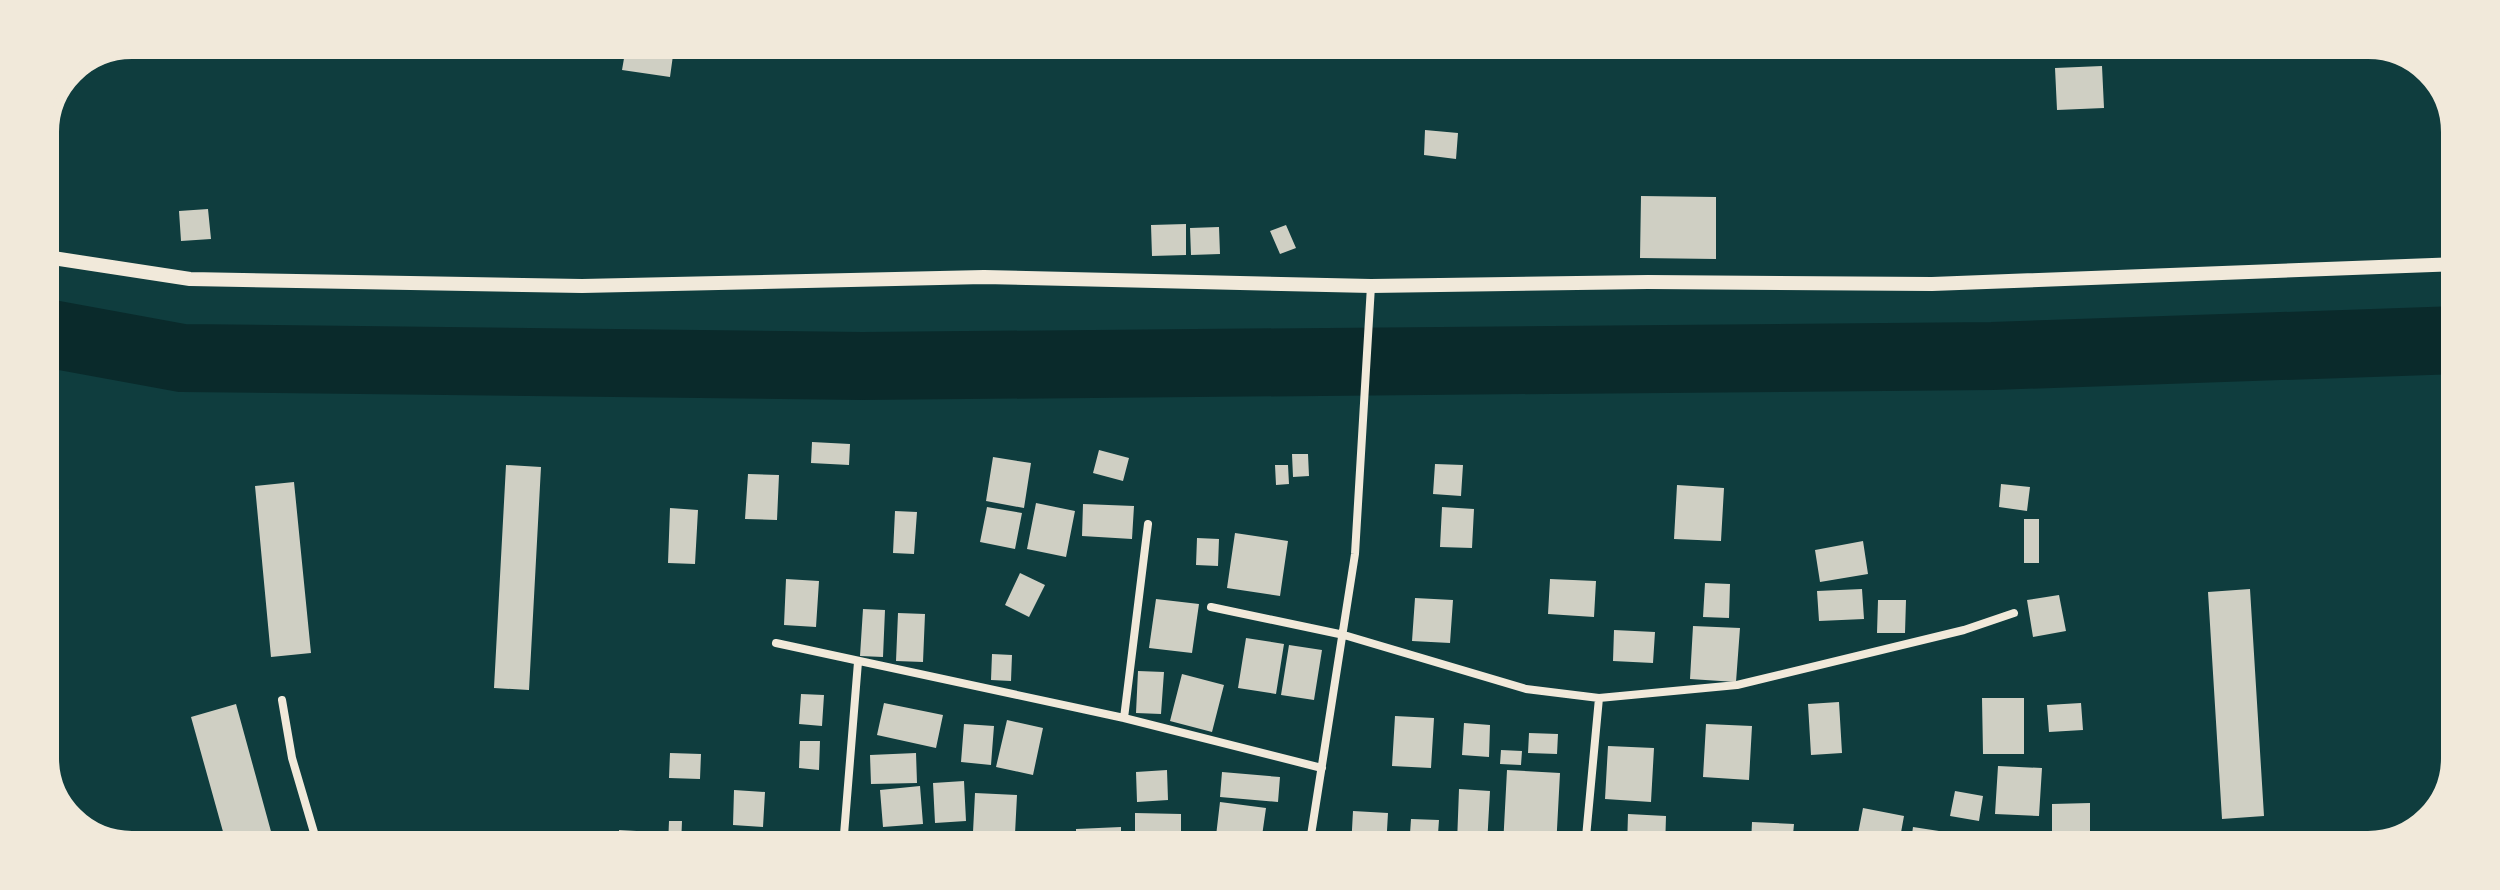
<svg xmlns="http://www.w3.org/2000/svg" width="2500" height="890" font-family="Commissioner,sans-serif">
  <rect width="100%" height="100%" fill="#0f3d3e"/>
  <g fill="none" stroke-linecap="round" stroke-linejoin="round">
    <path stroke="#0a2a2b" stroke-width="68" d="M40,332L182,358L862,366L1992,356L2458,340"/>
  </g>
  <path fill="#cfcfc3" d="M627,41H675L670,77L622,70Z
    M2102,66L2104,108L2057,110L2055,68Z
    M1425,130L1458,133L1456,159L1424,155Z
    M1641,196L1716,197V259L1640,258Z
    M208,209L211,239L181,241L179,211Z
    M1186,224V255L1152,256L1151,225Z
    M1286,225L1296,248L1280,254L1270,231Z
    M1219,227L1220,254L1191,255L1190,228Z
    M812,442L850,444L849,465L811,463Z
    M1099,450L1129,458L1123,481L1093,473Z
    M1292,454H1308L1309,476L1293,477Z
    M993,457L1031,463L1024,508L986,501Z
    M1435,464L1463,465L1461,496L1433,494Z
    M506,465L541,467L529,690L494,688Z
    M1275,465H1288L1289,484L1276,485Z
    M748,474L779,475L777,520L745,519Z
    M294,482L311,653L271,657L255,486Z
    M2001,484L2030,487L2027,511L1999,507Z
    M1677,485L1724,488L1721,541L1674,539Z
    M1036,503L1075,511L1066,557L1027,549Z
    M1083,504L1134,506L1132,539L1082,536Z
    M987,507L1022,513L1015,549L980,542Z
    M1442,507L1474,509L1472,548L1440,547Z
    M670,508L698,510L695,564L668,563Z
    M895,511L917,512L914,554L893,553Z
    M2024,519H2039V563H2024Z
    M1235,533L1288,541L1280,596L1227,588Z
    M1197,538L1219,539L1218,566L1196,565Z
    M1863,541L1868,574L1820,582L1815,550Z
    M1020,573L1045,585L1029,617L1005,605Z
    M786,579L819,581L816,627L784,625Z
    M1550,579L1596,581L1594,617L1548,614Z
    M1705,583L1730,584L1729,618L1703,617Z
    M1862,589L1864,619L1819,621L1817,591Z
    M2250,589L2264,816L2222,819L2208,592Z
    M2059,595L2066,631L2033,637L2027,600Z
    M1415,598L1453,600L1450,643L1412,641Z
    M1156,599L1199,604L1192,653L1149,648Z
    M1878,600H1906L1905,633H1877Z
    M863,609L885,610L883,657L860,656Z
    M898,613L925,614L923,662L896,661Z
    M1693,626L1740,628L1736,682L1690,679Z
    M1614,630L1655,632L1653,663L1613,661Z
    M1246,638L1284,644L1276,694L1238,688Z
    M1289,645L1322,650L1314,700L1281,695Z
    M992,654L1012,655L1011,681L991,680Z
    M1138,671L1164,672L1161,714L1136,713Z
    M1182,674L1224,685L1212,732L1170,721Z
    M801,694L824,695L822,726L799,724Z
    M1982,698H2024V754H1983Z
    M1839,702L1842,753L1811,755L1808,704Z
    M884,703L943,715L936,748L877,735Z
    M2081,703L2083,730L2049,732L2047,705Z
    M236,704L275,846H227L191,717Z
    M1395,716L1434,718L1431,768L1392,766Z
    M1007,720L1043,728L1033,775L996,767Z
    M1464,723L1490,725L1489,757L1462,755Z
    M964,724L994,726L991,765L961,762Z
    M1706,724L1752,726L1749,780L1703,777Z
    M1529,733L1558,734L1557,754L1528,753Z
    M800,741H820L819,770L799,768Z
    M1608,746L1654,748L1651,802L1605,799Z
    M1501,750L1522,751L1521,765L1500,764Z
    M670,753L701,754L700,779L669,778Z
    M916,753L917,783L871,784L870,755Z
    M1998,766L2042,768L2039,816L1995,814Z
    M1167,770L1168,800L1137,802L1136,772Z
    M1507,770L1560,773L1556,848L1503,846Z
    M1222,772L1280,777L1278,802L1220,797Z
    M964,781L966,821L935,823L933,783Z
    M920,786L923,824L883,827L880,790Z
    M1459,789L1490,791L1487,845L1457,843Z
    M734,790L765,792L763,827L733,825Z
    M1955,791L1983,796L1979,821L1950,816Z
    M975,793L1017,795L1015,834L973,832Z
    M1220,802L1266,808L1261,843L1216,836Z
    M2090,803V835H2052V804Z
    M1863,808L1904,816L1898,849H1855Z
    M1353,811L1388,813L1386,848H1351Z
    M1135,813L1181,814V848L1135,847Z
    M1628,814L1666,816L1665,849L1627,848Z
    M1411,819L1439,820L1437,848H1409Z
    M669,821H682L681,846H668Z
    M1752,822L1794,824L1792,846L1751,844Z
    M1121,827V847H1076V829Z
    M1913,827L1939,831L1936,849H1910Z
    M619,830L654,832L653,846H619Z
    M532,837L580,839L579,846H531Z
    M741,838L767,839L766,847H740Z
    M792,838L813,839L812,847H792Z"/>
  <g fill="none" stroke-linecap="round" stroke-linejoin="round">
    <path stroke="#f1e9da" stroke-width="8" d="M1211,607L1344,635L1526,689L1599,698L1737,685L1964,630L2014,613
      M776,643L1124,718L1322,768
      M282,700L292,758L318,846
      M1124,718L1148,524
      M843,847L858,662
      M1309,848L1355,554L1371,286
      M1585,848L1599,698"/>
    <path stroke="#f1e9da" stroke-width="14" d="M40,256L190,279L582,286L984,277L1371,286L1648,282L1932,284L2459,264"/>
  </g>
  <path d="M0 0H2500V890H0ZM132 54H2368A78 78 0 0 1 2446 132V758A78 78 0 0 1 2368 836H132A78 78 0 0 1 54 758V132A78 78 0 0 1 132 54Z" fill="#f1e9da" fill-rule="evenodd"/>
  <path fill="none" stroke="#f1e9da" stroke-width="10" d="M132 54H2368A78 78 0 0 1 2446 132V758A78 78 0 0 1 2368 836H132A78 78 0 0 1 54 758V132A78 78 0 0 1 132 54Z"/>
</svg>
